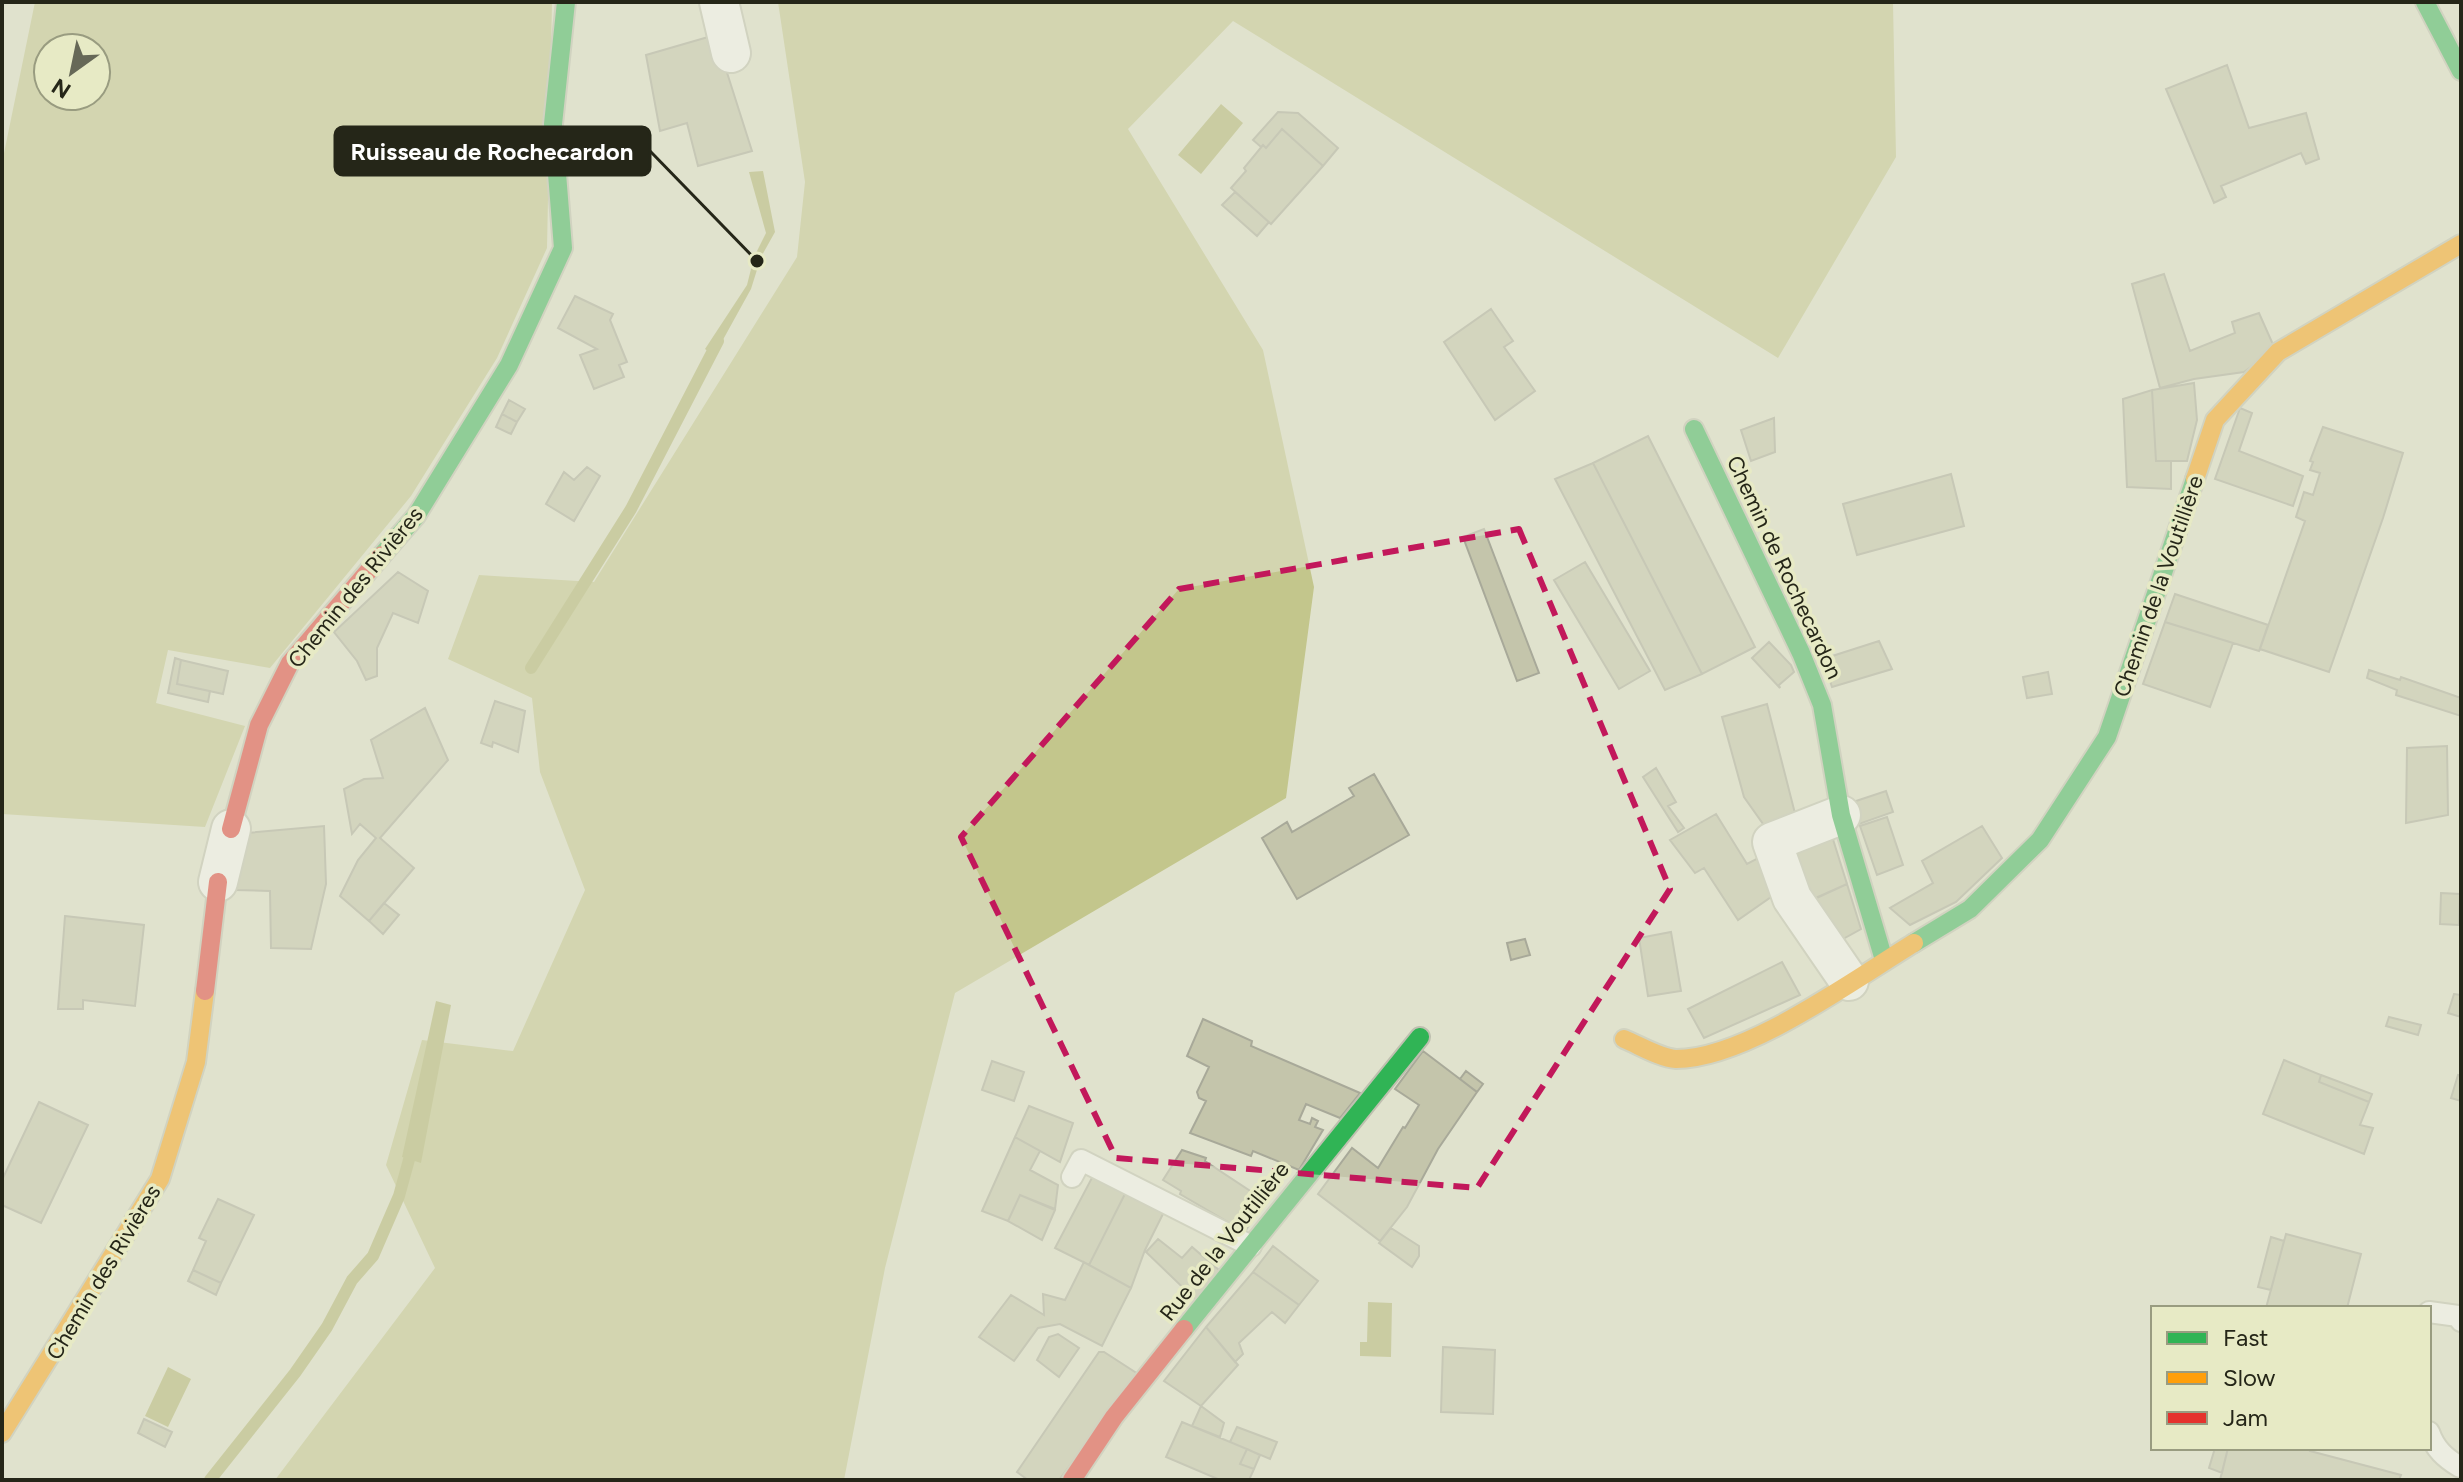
<svg xmlns="http://www.w3.org/2000/svg" width="2463" height="1482" font-family="Figtree,sans-serif">
  <rect width="100%" height="100%" fill="#e0e2cd"/>
  <path fill="#c3c68c" fill-rule="evenodd" d="M35,2H552L547,248L497,358L411,496L270,668L168,650L156,703L245,726L205,827L2,814V163ZM48,48H96V96H48Z
    M778,2H1893L1896,157L1778,358L1233,21L1128,129L1263,350L1314,587L1286,798L955,993L885,1268L844,1480H275L435,1268L386,1165L422,1040L513,1051L585,890L540,772L532,698L448,659L479,575L594,582L797,257L805,182Z"/>
  <path fill="#b0b26e" d="M1221,104L1243,123L1201,174L1178,155Z
    M763,171L775,232L761,257L751,289L714,356L705,349L747,285L754,257L766,233L749,172Z
    M436,1001L451,1005L421,1163L402,1157Z
    M1368,1302L1392,1303L1391,1357L1360,1356V1342H1367Z
    M168,1367L191,1379L168,1427L145,1416Z"/>
  <g fill="none" stroke-linecap="round" stroke-linejoin="round">
    <path stroke="#b0b26e" stroke-width="12" d="M531,668L631,509L718,341
      M210,1480L295,1373L327,1327L352,1280L373,1256L399,1196L413,1145"/>
  </g>
  <path fill="#c4c5ab" stroke="#a8a999" stroke-width="2" d="M715,35L752,151L698,166L687,123L660,131L646,55Z
    M2227,65L2249,128L2306,113L2319,159L2306,164L2301,153L2221,186L2226,197L2214,203L2166,89Z
    M1278,112L1298,113L1338,148L1323,166L1282,129L1266,148L1263,145L1261,147L1253,140Z
    M1282,129L1323,166L1271,224L1231,188L1246,171L1244,168L1263,145L1266,148Z
    M1235,192L1269,222L1257,236L1222,205Z
    M2164,274L2190,351L2235,333L2232,322L2259,313L2275,349L2244,372L2194,379L2160,388L2132,284Z
    M575,296L613,314L610,320L627,362L619,365L624,377L594,389L580,355L597,349L558,328Z
    M1491,309L1513,341L1504,347L1535,391L1495,420L1444,342Z
    M2194,383L2197,420L2187,461H2156L2152,390Z
    M2152,390L2156,461H2171V489L2127,487L2123,399Z
    M509,400L525,409L517,422L502,414Z
    M2240,408L2252,413L2239,451L2303,476L2293,506L2215,479Z
    M502,414L517,422L511,434L496,427Z
    M1774,418L1775,452L1751,461L1741,430Z
    M2323,427L2403,453L2383,518L2329,672L2260,649L2305,521L2296,517L2304,492L2313,495L2320,473L2310,470L2313,462L2310,461Z
    M1648,436L1755,647L1702,674L1593,463Z
    M1593,463L1702,674L1665,690L1555,479Z
    M587,467L600,476L574,521L546,504L564,472L574,480Z
    M1951,474L1964,526L1857,555L1843,504Z
    M1484,529L1539,673L1517,681L1463,537Z
    M1585,562L1650,671L1619,689L1554,580Z
    M398,572L428,591L418,623L393,613L377,648V676L366,680L357,661L334,632Z
    M2175,594L2268,625L2259,651L2165,622Z
    M2165,622L2233,643L2210,707L2143,684Z
    M1879,641L1892,669L1832,687L1823,659Z
    M1769,642L1791,665L1794,672L1779,685L1780,688L1752,658Z
    M175,658L181,660L177,684L210,691L208,702L168,693Z
    M181,660L228,671L223,694L177,684Z
    M2369,670L2400,680L2401,677L2461,698V716L2396,695L2397,690L2367,678Z
    M2048,672L2052,694L2027,698L2023,677Z
    M495,701L525,711L518,752L493,742L492,747L481,743Z
    M1767,704L1799,829L1773,838L1744,797L1722,717Z
    M425,708L448,760L380,838L414,868L369,921L340,896L358,860L376,838L360,824L352,834L344,789L364,779L383,778L371,740Z
    M2447,746L2448,815L2406,823L2407,748Z
    M1656,768L1676,802L1668,806L1684,828L1678,832L1643,777Z
    M1374,774L1409,835L1297,899L1262,838L1287,822L1292,832L1354,796L1349,788Z
    M1886,791L1893,812L1859,824L1856,801Z
    M1716,814L1747,864L1766,854L1784,888L1738,920L1704,868L1695,873L1670,840Z
    M1887,817L1903,865L1877,875L1860,826Z
    M324,826L326,884L311,949L271,948L270,891L235,890L247,833Z
    M1982,826L2002,858L1956,902L1910,925L1890,908L1933,883L1922,861Z
    M1831,833L1847,884L1809,901L1786,848Z
    M1847,884L1861,929L1834,944L1810,901Z
    M2441,893L2460,894L2459,925L2440,924Z
    M384,903L399,915L383,934L369,921Z
    M65,916L144,925L135,1006L83,1000V1009H58Z
    M1671,932L1681,991L1648,996L1639,938Z
    M1525,939L1530,955L1511,960L1507,943Z
    M1782,962L1800,995L1704,1038L1688,1009Z
    M2454,994L2461,995V1017L2448,1013Z
    M2389,1017L2421,1025L2418,1035L2386,1026Z
    M1203,1019L1252,1041L1251,1046L1360,1093L1340,1118L1306,1104L1299,1120L1310,1124L1312,1118L1318,1121L1315,1127L1323,1130L1299,1170L1253,1151L1251,1156L1190,1133L1206,1101L1199,1098L1197,1092L1209,1067L1187,1056Z
    M1423,1051L1477,1092L1438,1149L1407,1207L1380,1241L1318,1194L1352,1148L1378,1168L1403,1127L1405,1128L1419,1105L1395,1089Z
    M2284,1060L2321,1075L2319,1082L2369,1102L2360,1125L2373,1128L2364,1154L2263,1114Z
    M992,1061L1024,1072L1014,1101L982,1090Z
    M1466,1071L1483,1084L1477,1092L1460,1079Z
    M2321,1075L2372,1094L2369,1102L2319,1082Z
    M2458,1075L2461,1076V1101L2451,1098Z
    M39,1102L88,1125L41,1223L2,1205V1180Z
    M1029,1106L1073,1123L1060,1162L1015,1137Z
    M1015,1137L1040,1151L1030,1170L1058,1185L1055,1209L1020,1195L1008,1221L982,1211Z
    M1182,1150L1206,1158L1205,1161L1258,1196L1262,1188H1271L1245,1232L1180,1194L1181,1191L1163,1180Z
    M1094,1174L1127,1190L1089,1265L1055,1248Z
    M1127,1190L1164,1212L1145,1250L1131,1288L1089,1265Z
    M1020,1195L1055,1210L1042,1240L1008,1221Z
    M218,1199L254,1215L221,1283L193,1270L206,1241L199,1238Z
    M1391,1228L1419,1246V1256L1412,1267L1379,1243Z
    M2286,1234L2361,1254L2347,1308H2266Z
    M2271,1237L2284,1241L2271,1290L2258,1287Z
    M1158,1239L1182,1258L1192,1247L1220,1271L1198,1302L1146,1252Z
    M1273,1246L1318,1281L1299,1305L1253,1272Z
    M1084,1262L1131,1288L1102,1346L1060,1324L1038,1328L1014,1361L979,1337L1011,1295L1044,1315L1043,1294L1065,1300Z
    M193,1270L221,1283L216,1295L188,1281Z
    M1253,1272L1299,1305L1285,1323L1272,1312L1239,1343L1243,1354L1235,1362L1206,1327Z
    M1206,1327L1238,1365L1201,1406L1164,1381Z
    M1058,1334L1079,1348L1059,1377L1037,1360L1049,1337Z
    M1443,1347L1495,1350L1493,1414L1441,1412Z
    M1099,1352H1104L1138,1374L1059,1480H1028L1017,1472Z
    M1201,1406L1224,1423L1220,1437L1192,1426Z
    M144,1419L172,1432L165,1447L138,1433Z
    M1182,1422L1247,1449L1240,1464L1254,1469L1249,1480H1220L1166,1457Z
    M1237,1427L1277,1442L1270,1459L1230,1442Z
    M2215,1448H2228L2222,1473L2209,1468Z
    M2228,1448H2311L2310,1451L2401,1475L2399,1480H2220Z
    M1247,1449L1260,1455L1254,1469L1240,1464Z"/>
  <g fill="none" stroke-linecap="round" stroke-linejoin="round">
    <g stroke="#bfc0b0" stroke-width="24">
      <path id="lane" d="M1072,1177L1081,1160L1251,1246
        M2429,1312L2458,1316L2461,1321
        M2429,1432C2435,1449 2445,1458 2460,1467"/>
    </g>
    <g stroke="#bfc0b0" stroke-width="42">
      <path id="street" d="M719,2L731,53
        M1841,815L1772,842L1792,898L1849,981
        M218,882L231,829"/>
    </g>
    <g stroke="#bfc0b0" stroke-width="22">
      <path id="fast" d="M2425,2L2461,71
        M1694,429L1801,653L1822,705L1841,815L1884,960
        M382,555L416,516L509,365L563,248L553,124L566,2
        M1914,943L1970,909L2040,840L2107,737L2195,479
        M1184,1329L1420,1037"/>
    </g>
    <g stroke="#bfc0b0" stroke-width="22">
      <path id="slow" d="M2195,479L2215,420L2278,352L2461,244
        M1624,1039C1639,1045 1660,1058 1676,1059C1746,1059 1853,980 1914,943
        M2,1433L160,1179L196,1062L205,991"/>
    </g>
    <g stroke="#bfc0b0" stroke-width="22">
      <path id="jam" d="M231,829L259,725L290,663L382,555
        M205,991L218,882
        M1072,1480L1114,1417L1184,1329"/>
    </g>
    <use href="#lane" stroke="#fafbf8" stroke-width="20"/>
    <use href="#street" stroke="#fafbf8" stroke-width="38"/>
    <use href="#fast" stroke="#30b455" stroke-width="18"/>
    <use href="#slow" stroke="#ff9f0a" stroke-width="18"/>
    <use href="#jam" stroke="#e5322d" stroke-width="18"/>
  </g>
  <path d="M0 0H2463V1482H0ZM1519,529L1670,889L1477,1188L1116,1158L961,837L1179,589Z" fill="#e0e2cd" fill-opacity=".55" fill-rule="evenodd"/>
  <path fill="none" stroke="#c2185b" stroke-width="6" stroke-dasharray="16 10" stroke-linejoin="round" d="M1519,529L1670,889L1477,1188L1116,1158L961,837L1179,589Z"/>
  <g text-anchor="middle" stroke-width="7" stroke-linejoin="round" paint-order="stroke">
    <g font-size="22" fill="#252618" stroke="#e7eac5">
      <text transform="translate(1785 567) rotate(65)" y="8">Chemin de Rochecardon</text>
      <text transform="translate(2158 586) rotate(-71)" y="8">Chemin de la Voutillière</text>
      <text transform="translate(355 587) rotate(-51)" y="8">Chemin des Rivières</text>
      <text transform="translate(1224 1241) rotate(-52)" y="8">Rue de la Voutillière</text>
      <text transform="translate(103 1272) rotate(-59)" y="8">Chemin des Rivières</text>
    </g>
  </g>
  <path fill="none" stroke="#252618" stroke-width="3" d="M757 261L650 151"/>
  <circle fill="#252618" stroke="#e7eac5" stroke-width="3" cx="757" cy="261" r="8"/>
  <rect fill="#252618" stroke="#252618" stroke-width="3" x="335" y="127" width="315" height="48" rx="8"/>
  <g font-size="24" text-anchor="middle" font-weight="bold" fill="#fff">
    <text x="492" y="160">Ruisseau de Rochecardon</text>
  </g>
  <rect width="2463" height="1482" fill="none" stroke="#252618" stroke-width="8"/>
  <rect x="2151" y="1306" width="280" height="144" fill="#e7eac5" stroke="#999c80" stroke-width="2"/>
  <rect x="2167" y="1332" width="40" height="12" fill="#30b455" stroke="#999c80" stroke-width="2"/>
  <text x="2223" y="1346" font-size="24" fill="#252618">Fast</text>
  <rect x="2167" y="1372" width="40" height="12" fill="#ff9f0a" stroke="#999c80" stroke-width="2"/>
  <text x="2223" y="1386" font-size="24" fill="#252618">Slow</text>
  <rect x="2167" y="1412" width="40" height="12" fill="#e5322d" stroke="#999c80" stroke-width="2"/>
  <text x="2223" y="1426" font-size="24" fill="#252618">Jam</text>
  <g transform="translate(72 72) rotate(213)"><circle r="38" fill="#e7eac5" stroke="#999c80" stroke-width="2"/>
  <path d="M0-6L14 30L0 20L-14 30Z" fill="#666857"/>
  <text y="-12" font-size="22" font-weight="bold" text-anchor="middle" fill="#252618">N</text>
  </g>
</svg>
